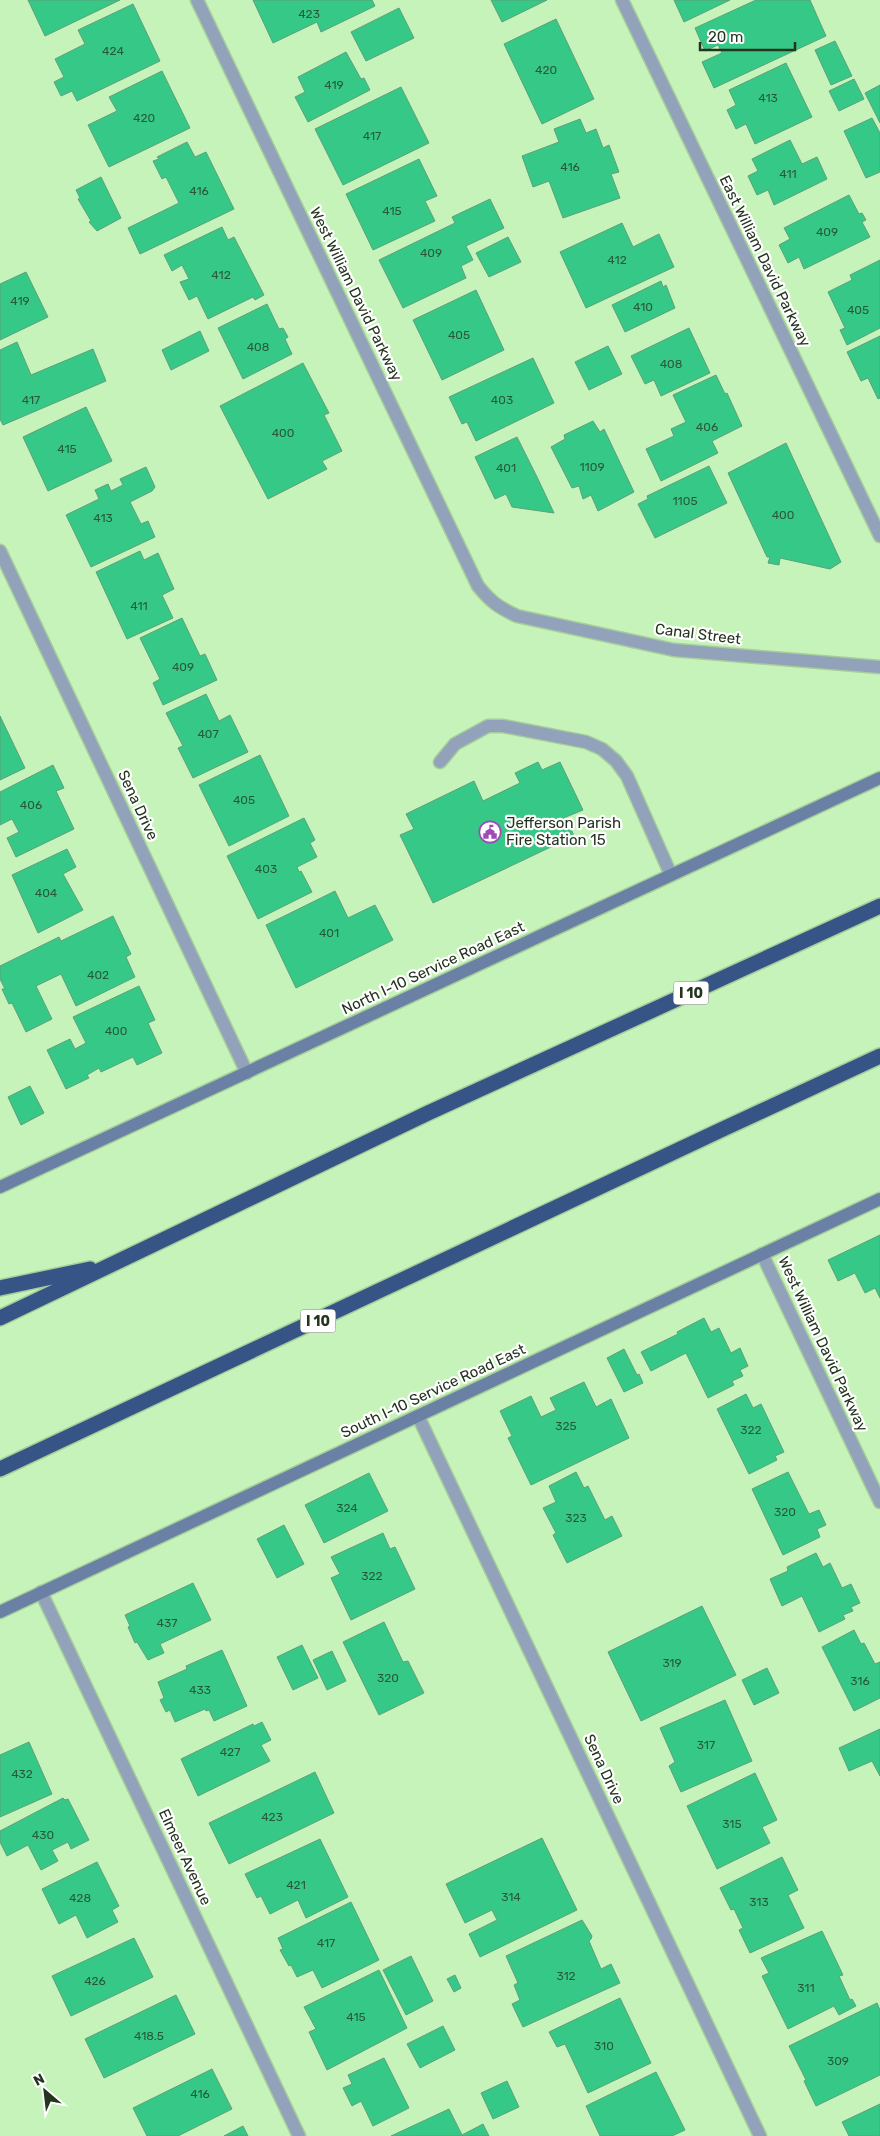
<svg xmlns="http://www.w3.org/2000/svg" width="880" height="2136" font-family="Rubik,sans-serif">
  <rect width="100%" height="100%" fill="#c6f3b9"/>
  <path fill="#36c886" stroke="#5da07b" d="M28,0H120L45,36Z
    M253,0H372L375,6L321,32L317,22L273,43Z
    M491,0H547L502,22Z
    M674,0H730L684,22Z
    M756,0H810L826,36L714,88L702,62L722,53L718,45L705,51L695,28Z
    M133,4L160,61L77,101L72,91L61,96L54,82L64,77L55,59L85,44L78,30Z
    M399,8L414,38L366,61L351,32Z
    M556,19L594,99L542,124L504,44Z
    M835,41L852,76L831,85L815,50Z
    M346,52L361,79L364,78L370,90L308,122L295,97L305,92L298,77Z
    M786,63L812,117L755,144L746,124L736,129L727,110L736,105L729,90Z
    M162,71L190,128L109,167L88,125L117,111L109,97Z
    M854,79L864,99L839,111L829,91Z
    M880,85V123L865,93Z
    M401,87L429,143L343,185L315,129Z
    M872,118L880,133V172L866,178L844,131Z
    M580,119L586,133L596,129L603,148L609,145L619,172L611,174L620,198L563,218L549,181L533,187L522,156L559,142L554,129Z
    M790,140L802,164L817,157L827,179L774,205L768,190L757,195L748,176L758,171L752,159Z
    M187,142L195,157L206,152L234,209L140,254L128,228L179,203L166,177L162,179L153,161L159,159L157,157Z
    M419,159L437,196L425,201L435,221L373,250L346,194Z
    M101,177L121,218L97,231L89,222L91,221L78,199L80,198L76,190Z
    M849,195L859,214L862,213L866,220L862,222L870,237L804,269L799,257L788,263L779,245L790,239L784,228Z
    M490,199L504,228L466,246L473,260L461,266L466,278L403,308L379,260L455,223L452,217Z
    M622,223L633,247L659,234L674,267L586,308L560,252Z
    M222,227L228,240L234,237L264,295L255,300L253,297L208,319L197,296L189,300L180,282L189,279L182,265L172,271L164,255Z
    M508,237L521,262L489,277L476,253Z
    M880,260V328L847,345L840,330L845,328L828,292L852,280L850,275Z
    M26,272L48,317L0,340V284Z
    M661,281L663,287L666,285L675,308L625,332L612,305Z
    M476,290L504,350L442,380L413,320Z
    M267,304L279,329L283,328L288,337L285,339L292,354L243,379L218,328Z
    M689,328L710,373L661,396L654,380L645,384L631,356Z
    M200,331L209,351L171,370L162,350Z
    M880,336V398L878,399L868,378L861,381L847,352Z
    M17,342L31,375L93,349L106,381L3,425L0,419V350Z
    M608,346L622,374L589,390L575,362Z
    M533,358L554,403L476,441L467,422L462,424L449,397Z
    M303,363L329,413L324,415L342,451L322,461L327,469L268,499L220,406Z
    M716,375L725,394L727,393L742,426L712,441L718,453L661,481L646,449L674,436L671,429L686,422L673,395Z
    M86,407L112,461L48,491L23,437Z
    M593,421L600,432L604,429L634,492L598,511L591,495L583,499L579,486L572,488L551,447L565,439L564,435Z
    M517,437L538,479L554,513L512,507L506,494L495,499L475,457Z
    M786,443L841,562L830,569L780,558L779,565L768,563L770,557H767L728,473Z
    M709,466L727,503L655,538L638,504L648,499L647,496Z
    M146,467L155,487L152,491L130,502L141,524L148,521L155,537L91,567L66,515L99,499L95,490L108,484L111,491L123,485L120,479Z
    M140,551L144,560L158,553L174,589L162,595L173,618L127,639L96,572Z
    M182,618L200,656L205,654L217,680L163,705L153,683L160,679L140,638Z
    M206,694L219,721L230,715L248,752L193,778L178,748L183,746L166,713Z
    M0,716L25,768L0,780Z
    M260,755L289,816L229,846L199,785Z
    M538,762L542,770L560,762L583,810L566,817L574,836L433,903L400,835L414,829L406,814L474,781L483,801L520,783L515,773Z
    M53,765L64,788L56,791L74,829L16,857L7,838L19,832L12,819L0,825V792Z
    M304,818L315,840L310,843L317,857L297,867L299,872L301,871L312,892L258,919L227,856Z
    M67,849L76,867L63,874L83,910L38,933L12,875Z
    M335,891L348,918L375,905L393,940L296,988L266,925Z
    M113,916L131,954L126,957L135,977L76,1006L61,974L36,986L52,1019L26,1032L12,1003L9,1004L2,989H5L0,979V966L59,937L61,941Z
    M139,986L155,1020L148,1023L162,1053L137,1065L133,1057L101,1072L99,1068L87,1075L89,1078L66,1089L47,1050L70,1039L75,1049L86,1043L73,1017Z
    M30,1086L44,1113L21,1125L8,1097Z
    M880,1235V1298L875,1288L865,1293L855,1273L838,1281L828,1260Z
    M704,1318L711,1332L719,1328L731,1353L740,1348L748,1366L740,1370L743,1376L732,1381L734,1385L708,1398L686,1353L651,1371L641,1352L678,1334L677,1332Z
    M624,1349L637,1375L639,1374L643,1383L624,1392L607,1358Z
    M584,1382L596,1407L611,1399L629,1438L531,1485L508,1438L512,1436L500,1411L531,1396L541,1417L556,1410L550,1398Z
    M746,1394L753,1408L761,1404L784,1452L775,1456L777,1460L749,1474L717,1409Z
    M576,1472L584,1488L588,1486L605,1520L612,1516L622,1536L567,1563L553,1535L556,1533L543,1508L556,1502L549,1486Z
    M788,1472L809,1514L819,1510L826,1525L817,1529L820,1537L783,1555L752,1489Z
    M369,1473L388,1511L324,1543L305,1505Z
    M284,1525L304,1564L277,1578L257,1539Z
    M383,1533L390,1549L395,1547L415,1589L351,1620L331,1578L340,1574L331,1557Z
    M816,1553L823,1567L830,1563L842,1588L851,1584L860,1603L851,1607L853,1611L843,1615L845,1619L819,1632L802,1596L782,1606L770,1579L788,1571L787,1567Z
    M193,1583L211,1620L160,1644L164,1653L148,1660L137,1642L135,1643L128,1627L130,1626L125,1615Z
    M702,1606L736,1675L641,1721L608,1652Z
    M384,1622L403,1662L408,1661L424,1693L379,1715L343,1642Z
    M854,1630L861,1644L864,1643L875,1664L880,1662V1698L854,1711L822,1647Z
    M302,1645L318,1678L293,1690L277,1657Z
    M222,1650L247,1706L214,1721L209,1710L206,1711L205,1709L175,1722L170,1710L166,1712L160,1700L164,1698L158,1682L187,1669L186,1666Z
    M332,1651L346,1681L327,1690L313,1660Z
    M767,1668L779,1693L754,1705L742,1680Z
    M725,1700L752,1761L681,1792L669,1766L675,1762L660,1728Z
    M262,1722L271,1740L261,1745L270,1761L198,1796L181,1759L253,1724L254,1726Z
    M880,1729V1776L872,1761L849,1771L839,1748Z
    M29,1742L52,1794L0,1817V1755Z
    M315,1772L334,1813L229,1864L209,1823Z
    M755,1773L777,1820L762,1827L770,1843L717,1869L687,1806Z
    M63,1798L65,1800L68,1799L89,1840L71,1849L68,1842L52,1850L58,1861L41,1870L28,1845L7,1856L0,1842V1831Z
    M542,1838L577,1910L480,1957L469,1934L497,1920L492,1910L465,1923L446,1884Z
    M320,1839L348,1897L306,1918L298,1900L270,1914L261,1896L257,1898L245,1874Z
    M782,1857L798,1890L788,1895L804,1928L750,1953L739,1930L743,1928L734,1909L731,1910L720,1888Z
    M97,1862L119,1906L112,1910L118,1922L87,1938L76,1915L59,1924L42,1889Z
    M351,1902L379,1960L322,1988L313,1970L297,1977L291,1965L289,1966L280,1950L283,1949L278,1938Z
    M582,1920L592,1936L591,1939L589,1941L601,1969L611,1964L620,1983L523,2027L512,2004L520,2000L514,1985L518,1983L506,1956Z
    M822,1931L843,1975L839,1976L850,2000L852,1999L856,2006L839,2015L834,2006L788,2029L762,1976L769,1973L761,1958Z
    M134,1938L153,1977L71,2016L52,1976Z
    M411,1956L433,2001L406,2015L383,1970Z
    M379,1970L407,2028L327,2070L309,2032L316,2029L304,2007Z
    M455,1975L461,1988L454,1992L447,1979Z
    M176,1995L195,2034L104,2078L85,2039Z
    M620,1998L651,2063L588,2093L565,2044L557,2047L549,2032Z
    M877,2003L880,2010V2075L816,2106L804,2081L806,2080L789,2046Z
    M443,2026L455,2050L420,2068L407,2044Z
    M384,2058L409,2108L373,2126L361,2101L352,2106L343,2088L352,2084L348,2075Z
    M212,2069L232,2109L178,2136H147L133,2108Z
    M656,2072L685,2130L672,2136H600L586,2106Z
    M507,2081L519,2107L493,2119L481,2093Z
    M880,2104V2136H849L842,2122Z
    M449,2109L462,2135L483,2124L489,2136H391Z
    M243,2126L248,2136H224Z"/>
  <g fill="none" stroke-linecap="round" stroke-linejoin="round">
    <g stroke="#a6cd9a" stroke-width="15">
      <path id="lane" d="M440,762L455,744L488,726H503L586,742L602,749L616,761L627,776L671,875"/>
    </g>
    <g stroke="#a6cd9a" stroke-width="15">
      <path id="street" d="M197,0L478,586C491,602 498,607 517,616L674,650L880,667
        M622,0L880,536
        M0,551L247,1073
        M762,1254L880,1502
        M418,1416L760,2136
        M41,1592L299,2136"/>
    </g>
    <g stroke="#a6cd9a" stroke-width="15">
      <path id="secondary" d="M0,1187L880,778
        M0,1612L880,1199"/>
    </g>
    <g stroke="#a6cd9a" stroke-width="18">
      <path id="highway" d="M0,1288L90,1269
        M0,1318L428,1113L880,906
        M0,1469C294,1332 586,1192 880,1056"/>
    </g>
    <use href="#lane" stroke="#92a2ba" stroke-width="12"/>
    <use href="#street" stroke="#92a2ba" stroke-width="12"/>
    <use href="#secondary" stroke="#6a81a5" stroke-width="12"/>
    <use href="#highway" stroke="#365586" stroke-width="15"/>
  </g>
  <defs>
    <g id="civic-ring" transform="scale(1.125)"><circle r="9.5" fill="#fff" stroke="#a04ab7" stroke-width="1.5"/><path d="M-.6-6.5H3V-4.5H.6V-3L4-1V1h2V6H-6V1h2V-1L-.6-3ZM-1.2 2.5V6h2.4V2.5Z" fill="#a04ab7"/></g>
  </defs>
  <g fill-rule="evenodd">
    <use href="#civic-ring" x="490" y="832"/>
  </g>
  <g text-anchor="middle" stroke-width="4.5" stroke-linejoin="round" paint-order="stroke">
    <g font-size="12" fill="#285a39">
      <text x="309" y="18">423</text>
      <text x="113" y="55">424</text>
      <text x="546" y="74">420</text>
      <text x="334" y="89">419</text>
      <text x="768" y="102">413</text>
      <text x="144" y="122">420</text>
      <text x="372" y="140">417</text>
      <text x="570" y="171">416</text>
      <text x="788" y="178">411</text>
      <text x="199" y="195">416</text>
      <text x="392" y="215">415</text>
      <text x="827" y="236">409</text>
      <text x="431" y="257">409</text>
      <text x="617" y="264">412</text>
      <text x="221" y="279">412</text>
      <text x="20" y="305">419</text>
      <text x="643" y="311">410</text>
      <text x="858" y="314">405</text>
      <text x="459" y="339">405</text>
      <text x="258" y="351">408</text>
      <text x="671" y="368">408</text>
      <text x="31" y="404">417</text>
      <text x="502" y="404">403</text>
      <text x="707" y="431">406</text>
      <text x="283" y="437">400</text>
      <text x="67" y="453">415</text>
      <text x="592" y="471">1109</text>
      <text x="506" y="472">401</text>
      <text x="685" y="505">1105</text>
      <text x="783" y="519">400</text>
      <text x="103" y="522">413</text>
      <text x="139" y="610">411</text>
      <text x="183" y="671">409</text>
      <text x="208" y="738">407</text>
      <text x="244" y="804">405</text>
      <text x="31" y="809">406</text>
      <text x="266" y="873">403</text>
      <text x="46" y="897">404</text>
      <text x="329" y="937">401</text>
      <text x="98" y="979">402</text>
      <text x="116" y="1035">400</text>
      <text x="566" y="1430">325</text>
      <text x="751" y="1434">322</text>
      <text x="347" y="1512">324</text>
      <text x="785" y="1516">320</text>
      <text x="576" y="1522">323</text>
      <text x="372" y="1580">322</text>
      <text x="167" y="1627">437</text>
      <text x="672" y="1667">319</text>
      <text x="388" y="1682">320</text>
      <text x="860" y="1685">316</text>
      <text x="200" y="1694">433</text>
      <text x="706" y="1749">317</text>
      <text x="230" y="1756">427</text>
      <text x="22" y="1778">432</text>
      <text x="272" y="1821">423</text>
      <text x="732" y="1828">315</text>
      <text x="43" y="1839">430</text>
      <text x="296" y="1889">421</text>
      <text x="511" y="1901">314</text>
      <text x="80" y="1902">428</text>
      <text x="759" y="1906">313</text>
      <text x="326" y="1947">417</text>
      <text x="566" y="1980">312</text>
      <text x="95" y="1985">426</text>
      <text x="806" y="1992">311</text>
      <text x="356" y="2021">415</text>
      <text x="149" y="2040">418.5</text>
      <text x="604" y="2050">310</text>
      <text x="838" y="2065">309</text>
      <text x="200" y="2098">416</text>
    </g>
    <g fill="#fff" stroke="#667262" stroke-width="1">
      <rect x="673.5" y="981.5" width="35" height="23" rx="4"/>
      <rect x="300.5" y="1309.5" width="35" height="23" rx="4"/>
    </g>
    <g font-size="14" font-weight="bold" fill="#24351f">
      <text x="691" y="998">I 10</text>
      <text x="318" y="1326">I 10</text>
    </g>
    <g font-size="15" fill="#24351f" stroke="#fff">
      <text transform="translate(765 261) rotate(64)" y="5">East William David Parkway</text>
      <text transform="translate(356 294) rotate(64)" y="5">West William David Parkway</text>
      <text transform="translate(698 634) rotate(7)" y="5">Canal Street</text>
      <text transform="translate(138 805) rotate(65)" y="5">Sena Drive</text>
      <text transform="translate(433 968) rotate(-25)" y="5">North I-10 Service Road East</text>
      <text transform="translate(823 1344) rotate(65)" y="5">West William David Parkway</text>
      <text transform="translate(433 1391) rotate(-25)" y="5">South I-10 Service Road East</text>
      <text transform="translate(604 1769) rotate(65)" y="5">Sena Drive</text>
      <text transform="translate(185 1857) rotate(65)" y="5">Elmeer Avenue</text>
    </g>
    <g font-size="15" fill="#24351f" stroke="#fff" text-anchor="start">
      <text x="506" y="828">Jefferson Parish<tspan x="506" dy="17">Fire Station 15</tspan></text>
    </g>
  </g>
  <g transform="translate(45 2091) rotate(332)" stroke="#ffffff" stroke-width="4" paint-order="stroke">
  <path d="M0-4L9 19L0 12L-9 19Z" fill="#24351f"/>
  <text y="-8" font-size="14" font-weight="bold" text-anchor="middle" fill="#24351f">N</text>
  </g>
  <path d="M700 42v8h95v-8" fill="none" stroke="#24351f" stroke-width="2.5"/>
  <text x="708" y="42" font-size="15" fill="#24351f" stroke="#ffffff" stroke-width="4" paint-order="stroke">20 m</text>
</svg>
